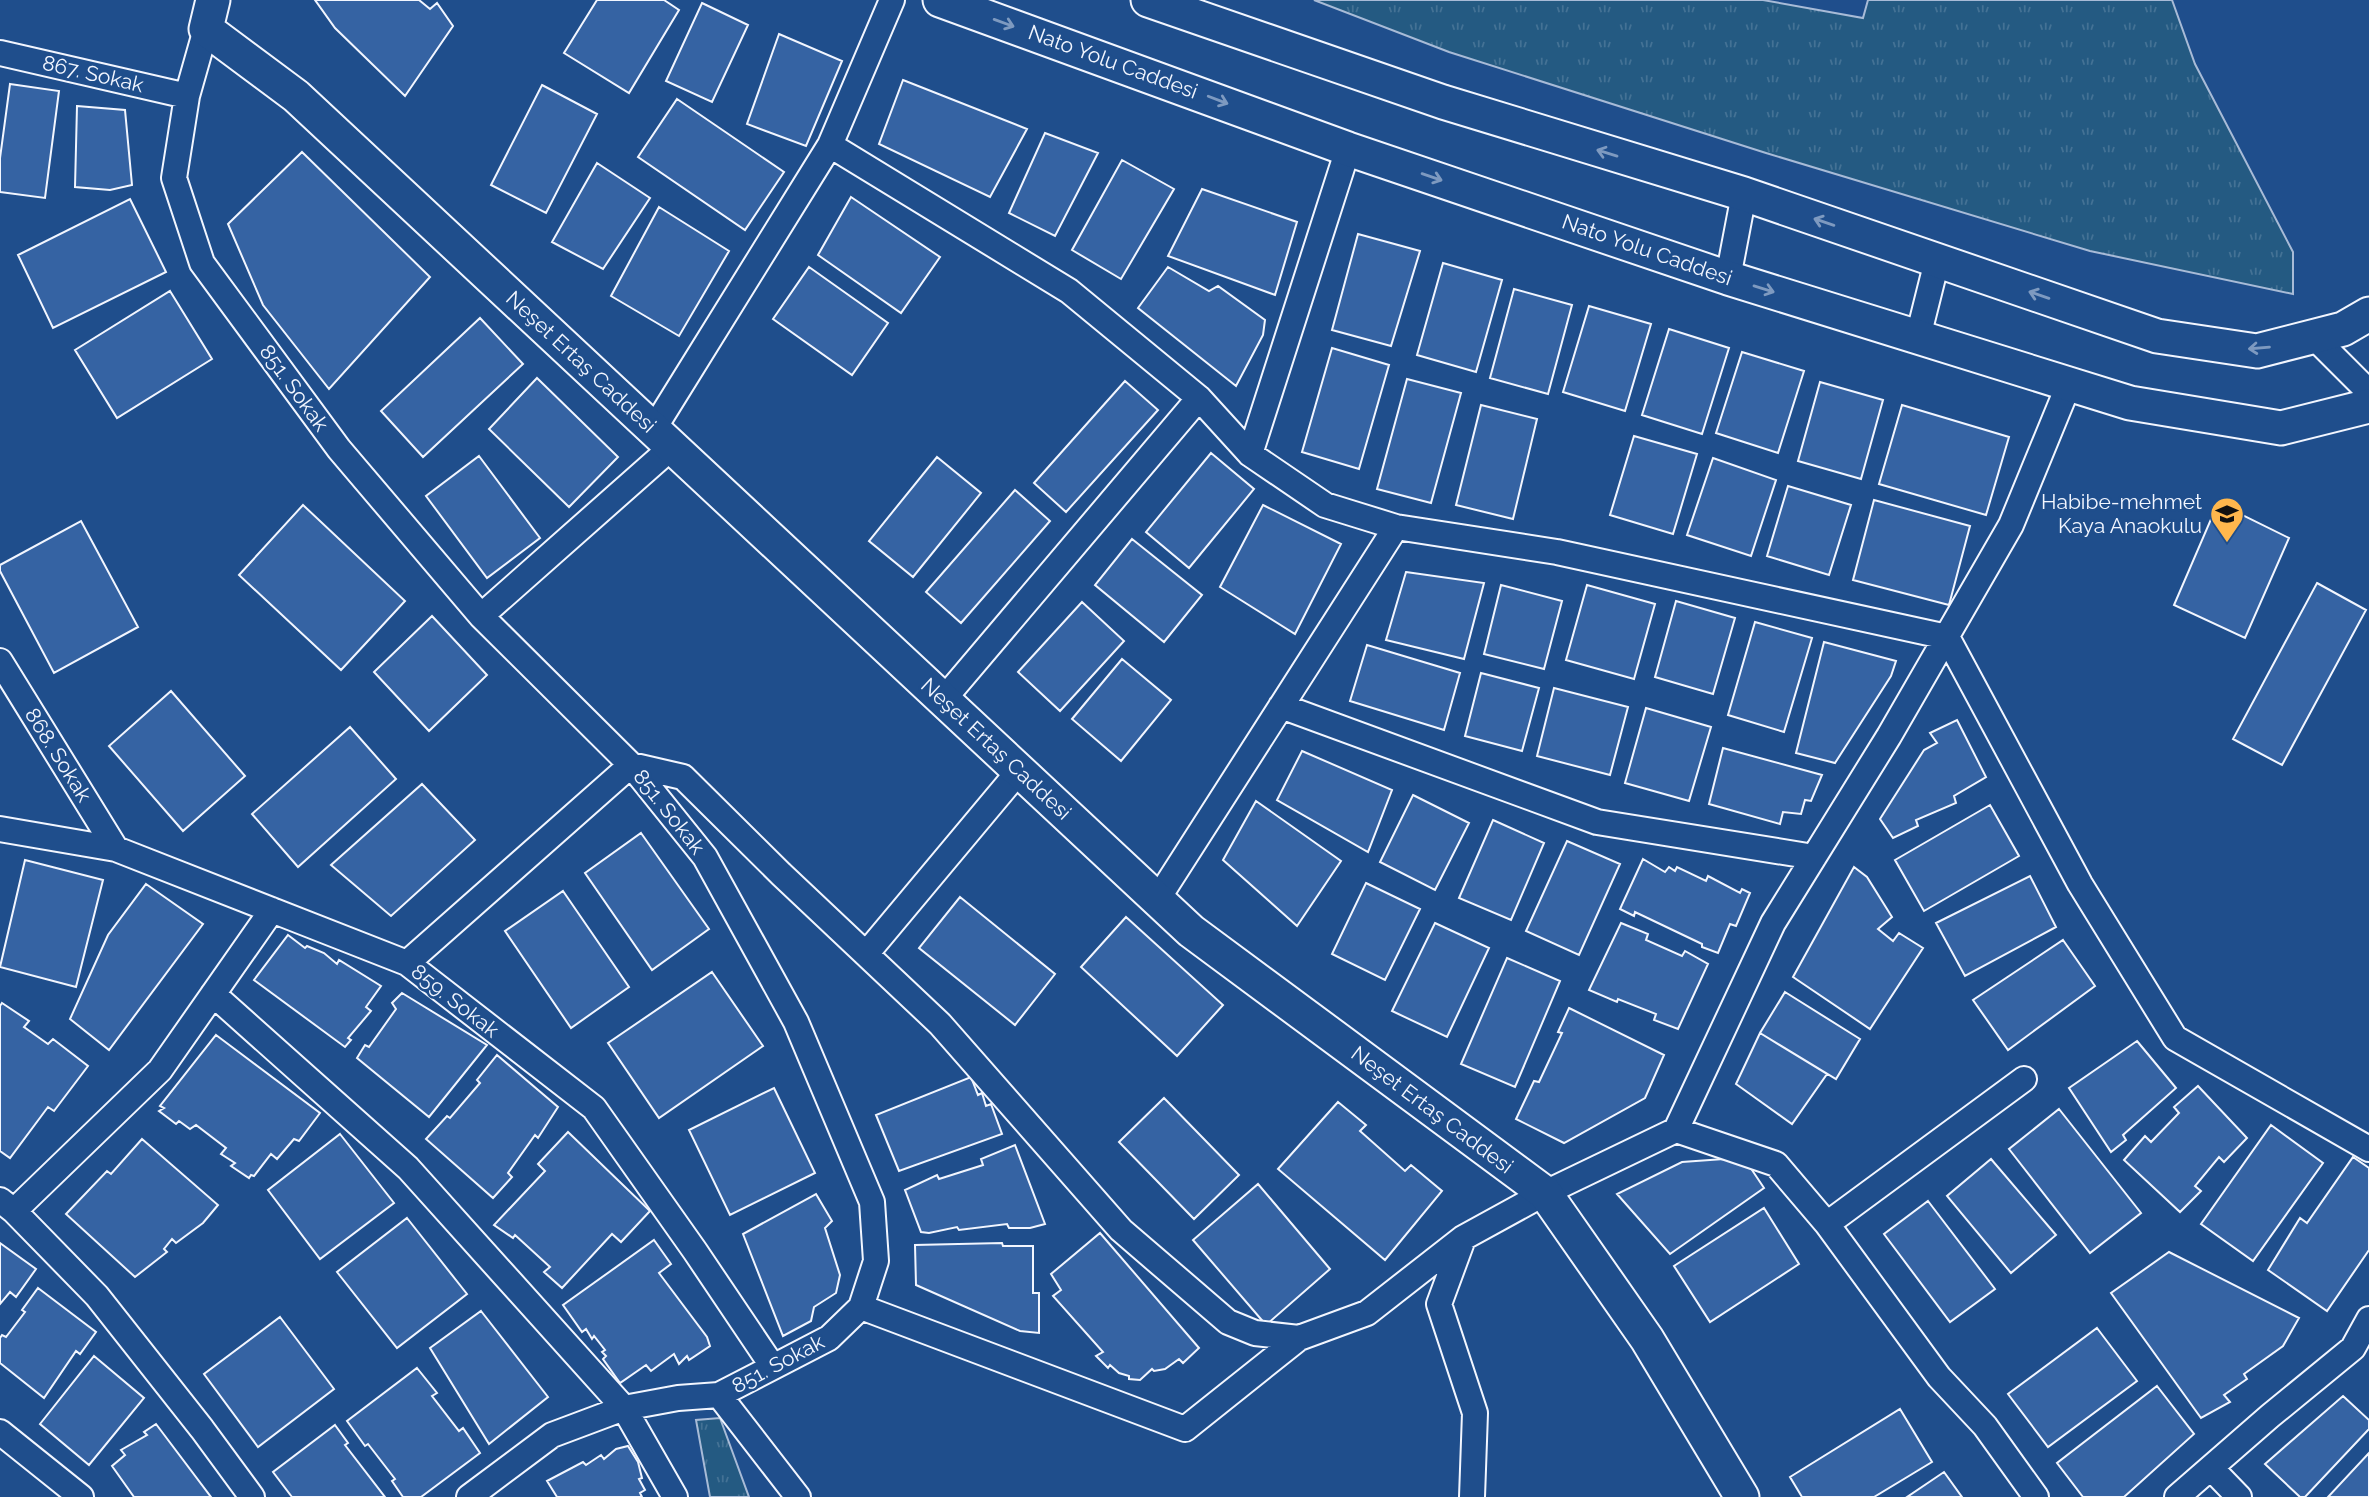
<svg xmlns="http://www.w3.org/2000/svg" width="2369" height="1497" font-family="Raleway,sans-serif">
  <defs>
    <pattern id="grass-tufts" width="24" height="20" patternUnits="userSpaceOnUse" patternTransform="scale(1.75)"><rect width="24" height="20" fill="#245a82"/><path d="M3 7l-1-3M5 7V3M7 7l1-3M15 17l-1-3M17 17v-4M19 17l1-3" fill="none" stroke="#447295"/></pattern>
  </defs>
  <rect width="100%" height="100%" fill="#1f4e8c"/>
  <path fill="url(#grass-tufts)" stroke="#a8bbd7" stroke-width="2" d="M1314,0H1763L1863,18L1868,0H2172L2195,64L2293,252V294L2090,251L1766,153L1449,52Z
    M720,1418L749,1497H710L696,1420Z"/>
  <path fill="#3563a3" stroke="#f2f6ff" stroke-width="2" d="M315,0H419L430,9L437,3L453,26L405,96L335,28Z
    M597,0H664L679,10L629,93L564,53Z
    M702,3L748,25L712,102L666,81Z
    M779,34L842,61L806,146L747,124Z
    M903,80L1027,129L990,197L879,144Z
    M10,84L59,91L45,198L0,192V158Z
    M542,85L597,114L546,213L491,185Z
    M677,99L784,172L745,230L638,157Z
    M77,106L125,110L132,185L110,190L75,187Z
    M1045,133L1098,153L1055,236L1009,213Z
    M302,152L430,277L329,389L263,305L228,224Z
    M1122,160L1174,189L1121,279L1072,250Z
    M597,163L650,198L603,269L552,242Z
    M1202,189L1297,222L1275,295L1168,256Z
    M851,197L940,257L901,313L818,255Z
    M130,199L166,272L53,328L18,255Z
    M659,207L729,251L679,336L611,296Z
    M1358,234L1420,251L1391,346L1332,330Z
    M1443,263L1502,280L1476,372L1417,355Z
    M809,267L888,323L852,375L773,319Z
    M1168,267L1209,291L1218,286L1265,320L1263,335L1236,386L1138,308Z
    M1514,289L1572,305L1548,394L1490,378Z
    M170,291L212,359L117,418L75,350Z
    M1589,306L1651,324L1625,411L1563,392Z
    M480,318L523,364L423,457L381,411Z
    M1669,329L1729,348L1702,434L1642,415Z
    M1332,348L1389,365L1359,469L1302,452Z
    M1742,352L1804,371L1778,453L1716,433Z
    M537,378L618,457L569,507L489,429Z
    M1407,379L1461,393L1431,503L1377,489Z
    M1125,381L1158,410L1066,512L1034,483Z
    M1820,382L1883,400L1861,479L1798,461Z
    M1481,405L1537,419L1513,519L1456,505Z
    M1902,405L2009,437L1986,515L1879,484Z
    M1634,436L1697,454L1673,534L1610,515Z
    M1211,453L1254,489L1189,568L1146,532Z
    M479,456L540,538L487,578L426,496Z
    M937,457L981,493L913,577L869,541Z
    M1713,458L1776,480L1751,556L1687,535Z
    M1788,486L1851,505L1829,575L1767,556Z
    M1015,490L1050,521L961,623L926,592Z
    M1874,500L1970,526L1949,605L1853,580Z
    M2218,503L2289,538L2245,638L2174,605Z
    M303,505L405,601L341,670L239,575Z
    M1263,505L1341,544L1295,634L1220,587Z
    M81,521L138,627L54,673L0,571V565Z
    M1132,539L1202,595L1164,642L1095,585Z
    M1406,572L1484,583L1464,659L1386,640Z
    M2317,583L2366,610L2282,765L2233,739Z
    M1501,585L1562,601L1544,669L1484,654Z
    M1587,585L1655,604L1634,679L1566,660Z
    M1676,601L1735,618L1713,694L1655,677Z
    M1082,602L1124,641L1060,711L1018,672Z
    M432,616L487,675L429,731L374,672Z
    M1755,622L1812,638L1784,732L1728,715Z
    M1824,642L1896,661L1891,676L1835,763L1796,753Z
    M1367,645L1460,673L1444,730L1350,701Z
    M1122,659L1171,700L1121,761L1072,719Z
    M1481,673L1539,688L1522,751L1465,736Z
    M1554,688L1628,707L1610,775L1537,756Z
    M171,691L245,776L183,831L109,746Z
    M1646,708L1711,727L1689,801L1625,783Z
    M1957,720L1986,777L1954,796L1956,803L1916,820L1918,826L1893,838L1880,819L1924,750L1937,743L1930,733Z
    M350,727L396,779L298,867L252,814Z
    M1723,748L1822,775L1811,801L1805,800L1801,814L1783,812L1780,824L1709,804Z
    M1302,751L1392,790L1368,852L1277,800Z
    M422,784L475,840L391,916L331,865Z
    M1413,795L1469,823L1435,890L1380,862Z
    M1256,801L1341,861L1297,926L1223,860Z
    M1990,805L2019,856L1924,911L1895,860Z
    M1493,820L1544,843L1511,920L1459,898Z
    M641,833L709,929L652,970L585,873Z
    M1567,841L1620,864L1579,955L1526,931Z
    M1643,859L1665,872L1669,867L1675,871L1677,867L1706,881L1708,876L1740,893L1742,889L1750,893L1736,926L1730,924L1718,953L1702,947V944L1635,912L1634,916L1620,909Z
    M25,860L103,880L76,987L0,967Z
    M1854,867L1867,877L1892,917L1878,929L1893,941L1899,933L1923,948L1870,1029L1793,977Z
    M2030,876L2056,927L1965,976L1936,923Z
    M1366,883L1420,909L1385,980L1332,954Z
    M146,884L203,924L109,1050L70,1019L108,935Z
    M563,891L629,987L571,1028L505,931Z
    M960,897L1055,974L1015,1025L919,948Z
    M1126,917L1223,1005L1177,1056L1081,967Z
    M1435,923L1489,948L1447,1037L1392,1011Z
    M1621,923L1648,934L1646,940L1682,956L1685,951L1708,964L1678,1029L1654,1020L1656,1014L1618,999L1617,1002L1589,990Z
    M288,935L305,948L307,946L324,953L337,964L339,960L381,986L366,1007L371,1011L348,1038L351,1040L345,1047L254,980Z
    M2063,940L2095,986L2008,1050L1973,1000Z
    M1507,958L1560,981L1515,1087L1461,1064Z
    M712,972L763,1046L659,1118L608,1043Z
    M1785,992L1860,1039L1836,1079L1760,1033Z
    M402,993L487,1045L429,1117L357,1058L365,1045L369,1047L396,1009L392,1003Z
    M2,1003L29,1021L24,1027L48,1044L53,1039L88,1066L54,1111L48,1107L10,1158L0,1151V1006Z
    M1569,1008L1664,1055L1645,1098L1564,1143L1516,1119L1534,1081L1539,1082L1562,1033L1558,1032Z
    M1760,1033L1827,1074L1792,1124L1736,1084Z
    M216,1035L320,1113L299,1141L294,1139L277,1159L271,1154L254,1176L251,1175L249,1178L231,1166L235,1163L221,1154L226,1148L196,1125L190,1129L179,1121L176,1124L159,1111L164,1108L160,1106Z
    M2137,1041L2176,1088L2123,1135L2126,1140L2111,1152L2069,1088Z
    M497,1055L558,1107L538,1138L535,1135L508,1173L512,1177L493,1198L426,1139L447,1116L450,1118L480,1083L477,1080Z
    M971,1077L978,1095L982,1093L986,1106L991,1104L1002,1134L899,1171L876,1115Z
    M2198,1086L2247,1138L2224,1162L2219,1157L2195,1186L2201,1191L2180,1212L2124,1160L2145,1136L2151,1142L2179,1113L2174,1107Z
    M774,1088L815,1173L730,1215L689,1130Z
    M1164,1098L1239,1175L1194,1219L1119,1142Z
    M1338,1102L1366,1125L1360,1131L1405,1171L1411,1165L1442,1191L1385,1260L1278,1169Z
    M2059,1109L2141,1213L2090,1253L2009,1149Z
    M2271,1125L2323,1163L2253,1261L2201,1224Z
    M568,1132L650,1211L621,1242L612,1234L562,1288L544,1272L550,1267L515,1235L513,1238L494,1225L545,1171L538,1164Z
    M340,1134L394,1203L320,1259L268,1190Z
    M142,1139L218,1205L203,1223L176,1243L172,1239L164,1249L167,1252L135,1277L66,1214L107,1171L111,1174Z
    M1015,1145L1045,1224L1030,1228H1009L1007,1224L959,1230L957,1227L929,1233L921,1232L905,1190L937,1175L939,1179L983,1165L981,1159Z
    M2353,1157L2369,1168V1250L2327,1311L2268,1270L2300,1218L2307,1223Z
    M1724,1159L1750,1167L1764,1188L1670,1254L1617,1194L1682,1162Z
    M1991,1159L2056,1235L2011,1273L1947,1196Z
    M1258,1184L1330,1269L1266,1325L1193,1240Z
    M816,1194L832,1221L825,1228L840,1275L836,1293L814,1307L811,1321L783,1336L743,1234Z
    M1928,1201L1995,1289L1950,1322L1884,1234Z
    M1764,1208L1799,1264L1710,1322L1674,1266Z
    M407,1218L467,1294L397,1348L337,1272Z
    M1100,1233L1199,1348L1183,1363L1179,1359L1165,1369L1154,1371L1152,1369L1140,1380L1129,1379V1376L1119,1373L1110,1365L1108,1368L1096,1356L1103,1352L1053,1296L1061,1290L1051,1274Z
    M654,1240L671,1264L659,1273L707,1337L710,1346L689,1360L687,1356L679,1364L674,1354L651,1371L646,1365L620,1383L603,1359L606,1356L602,1352L605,1350L594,1336L592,1339L586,1329L582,1332L563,1305Z
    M0,1243L36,1269L16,1297L10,1292L0,1304Z
    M1002,1243L1003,1246H1033V1293H1039V1333L1020,1331L916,1285L915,1245Z
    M2169,1252L2299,1318L2283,1346L2244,1374L2247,1379L2224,1395L2230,1402L2201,1418L2111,1293Z
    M38,1288L96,1332L80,1354L76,1351L44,1398L0,1363V1338L2,1335L6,1337L25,1312L22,1310Z
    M481,1311L548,1397L489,1444L430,1348Z
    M280,1317L334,1389L258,1447L204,1374Z
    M2097,1328L2137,1381L2048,1447L2008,1394Z
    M94,1356L144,1398L89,1465L40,1424Z
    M417,1368L437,1393L432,1396L459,1431L463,1428L480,1453L421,1497H403L392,1481L395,1479L368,1444L365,1446L347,1421Z
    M2157,1386L2194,1434L2124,1497H2083L2057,1463Z
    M2343,1396L2369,1420V1429L2305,1497H2300L2265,1464Z
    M1900,1409L1932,1462L1874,1497H1802L1790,1477Z
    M156,1424L211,1497H134L112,1466L125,1455L121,1450L147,1435L144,1432Z
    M335,1425L348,1443L345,1445L385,1497H292L273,1472Z
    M628,1446L638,1462L642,1478L639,1479L645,1490L640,1493L642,1497H557L547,1481L583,1462L586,1465L601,1455L604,1459L616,1449Z
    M2369,1453V1497H2328Z
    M1944,1472L1962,1497H1907Z"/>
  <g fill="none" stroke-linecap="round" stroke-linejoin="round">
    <g stroke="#f2f6ff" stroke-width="28">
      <path id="minor" d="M206,29L187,96L174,178L202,263L339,449L481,616L631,765L705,857L796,1022L872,1202L876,1261L861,1307L829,1338L719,1395L678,1398L624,1408L552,1435L469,1497
        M0,53L187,96
        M830,145L892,0
        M1728,278L1744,194
        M1918,337L1937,261
        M2314,337L2369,392
        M653,430L830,145L1069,291L1199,398L1250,454L1325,505L1396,527L1557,552L1947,637L2080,884L2175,1038L2369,1149
        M1250,454L1348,149
        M481,616L672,447
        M0,661L116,849
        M943,700L1199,398
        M1281,706L1597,822L1814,857
        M0,829L116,849L407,963L594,1108L695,1251L773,1367
        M1157,900L1396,527
        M866,954L1019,771
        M407,963L631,765L683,777L781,874L940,1024L1121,1230L1228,1322L1255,1333L1299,1338L1367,1313L1463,1238L1545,1193L1676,1130L1773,923L1889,736L2011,525L2069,384
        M213,994L408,1168L624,1408L675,1497
        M1676,1130L1776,1164L1827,1224L1939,1377L1985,1426L2036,1497
        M0,1200L14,1211L97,1296L202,1429L252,1497
        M14,1211L160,1070L272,910
        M1827,1224L2024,1079
        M1463,1239L1439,1304L1475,1413L1472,1497
        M861,1307L1185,1429L1299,1338
        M719,1395L798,1497
        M0,1432L81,1497
        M2211,1468L2239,1497
        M2177,1497L2270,1416L2353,1348L2369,1319"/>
    </g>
    <g stroke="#f2f6ff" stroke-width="37">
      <path id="secondary" d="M213,0L206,29L296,96L1191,931L1545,1193L1647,1339L1742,1497
        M940,0L1348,149L1728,278L2130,403L2281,428L2369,406
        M1148,0L1443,102L1744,194L2157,336L2257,351L2343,329L2369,314"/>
    </g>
    <use href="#minor" stroke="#1f4e8c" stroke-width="24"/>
    <use href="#secondary" stroke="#1f4e8c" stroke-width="33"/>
  </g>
  <defs><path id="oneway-shaft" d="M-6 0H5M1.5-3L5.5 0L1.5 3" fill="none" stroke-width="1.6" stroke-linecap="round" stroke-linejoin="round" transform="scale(1.75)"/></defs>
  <g stroke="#7e9ac0">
    <use href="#oneway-shaft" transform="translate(1004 23) rotate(20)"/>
    <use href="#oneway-shaft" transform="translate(1218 100) rotate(21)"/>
    <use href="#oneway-shaft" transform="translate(1607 153) rotate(-163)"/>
    <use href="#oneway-shaft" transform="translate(1432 177) rotate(19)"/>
    <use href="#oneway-shaft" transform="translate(1824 222) rotate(-161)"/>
    <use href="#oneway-shaft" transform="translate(1764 289) rotate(17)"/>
    <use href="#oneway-shaft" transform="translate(2039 295) rotate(-161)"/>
    <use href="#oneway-shaft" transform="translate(2259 348) rotate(175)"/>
  </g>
  <defs>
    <g id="school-pin" transform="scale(1.75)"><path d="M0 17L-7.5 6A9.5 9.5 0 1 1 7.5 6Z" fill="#ffb74d" stroke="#1f4e8c"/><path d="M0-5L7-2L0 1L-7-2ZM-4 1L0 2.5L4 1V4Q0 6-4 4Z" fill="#111"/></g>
  </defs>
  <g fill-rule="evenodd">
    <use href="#school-pin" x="2227" y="514"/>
  </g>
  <g text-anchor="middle" stroke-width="5" stroke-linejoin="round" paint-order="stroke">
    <g font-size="21" fill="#f2f6ff" stroke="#1f4e8c">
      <text transform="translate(1113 62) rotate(20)" y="7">Nato Yolu Caddesi</text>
      <text transform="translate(93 74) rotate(13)" y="7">867. Sokak</text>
      <text transform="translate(1647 250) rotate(19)" y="7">Nato Yolu Caddesi</text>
      <text transform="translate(581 362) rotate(43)" y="7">Neşet Ertaş Caddesi</text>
      <text transform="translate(294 388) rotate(54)" y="7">851. Sokak</text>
      <text transform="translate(996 749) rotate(43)" y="7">Neşet Ertaş Caddesi</text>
      <text transform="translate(58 755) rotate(58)" y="7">868. Sokak</text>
      <text transform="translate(669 812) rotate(52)" y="7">851. Sokak</text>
      <text transform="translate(455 1001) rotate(38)" y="7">859. Sokak</text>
      <text transform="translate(1432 1110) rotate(37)" y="7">Neşet Ertaş Caddesi</text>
      <text transform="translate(778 1364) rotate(-28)" y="7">851. Sokak</text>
    </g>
    <g font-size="21" fill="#f2f6ff" stroke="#1f4e8c" text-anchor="end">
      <text x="2202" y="509">Habibe-mehmet<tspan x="2202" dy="24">Kaya Anaokulu</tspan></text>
    </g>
  </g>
</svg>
